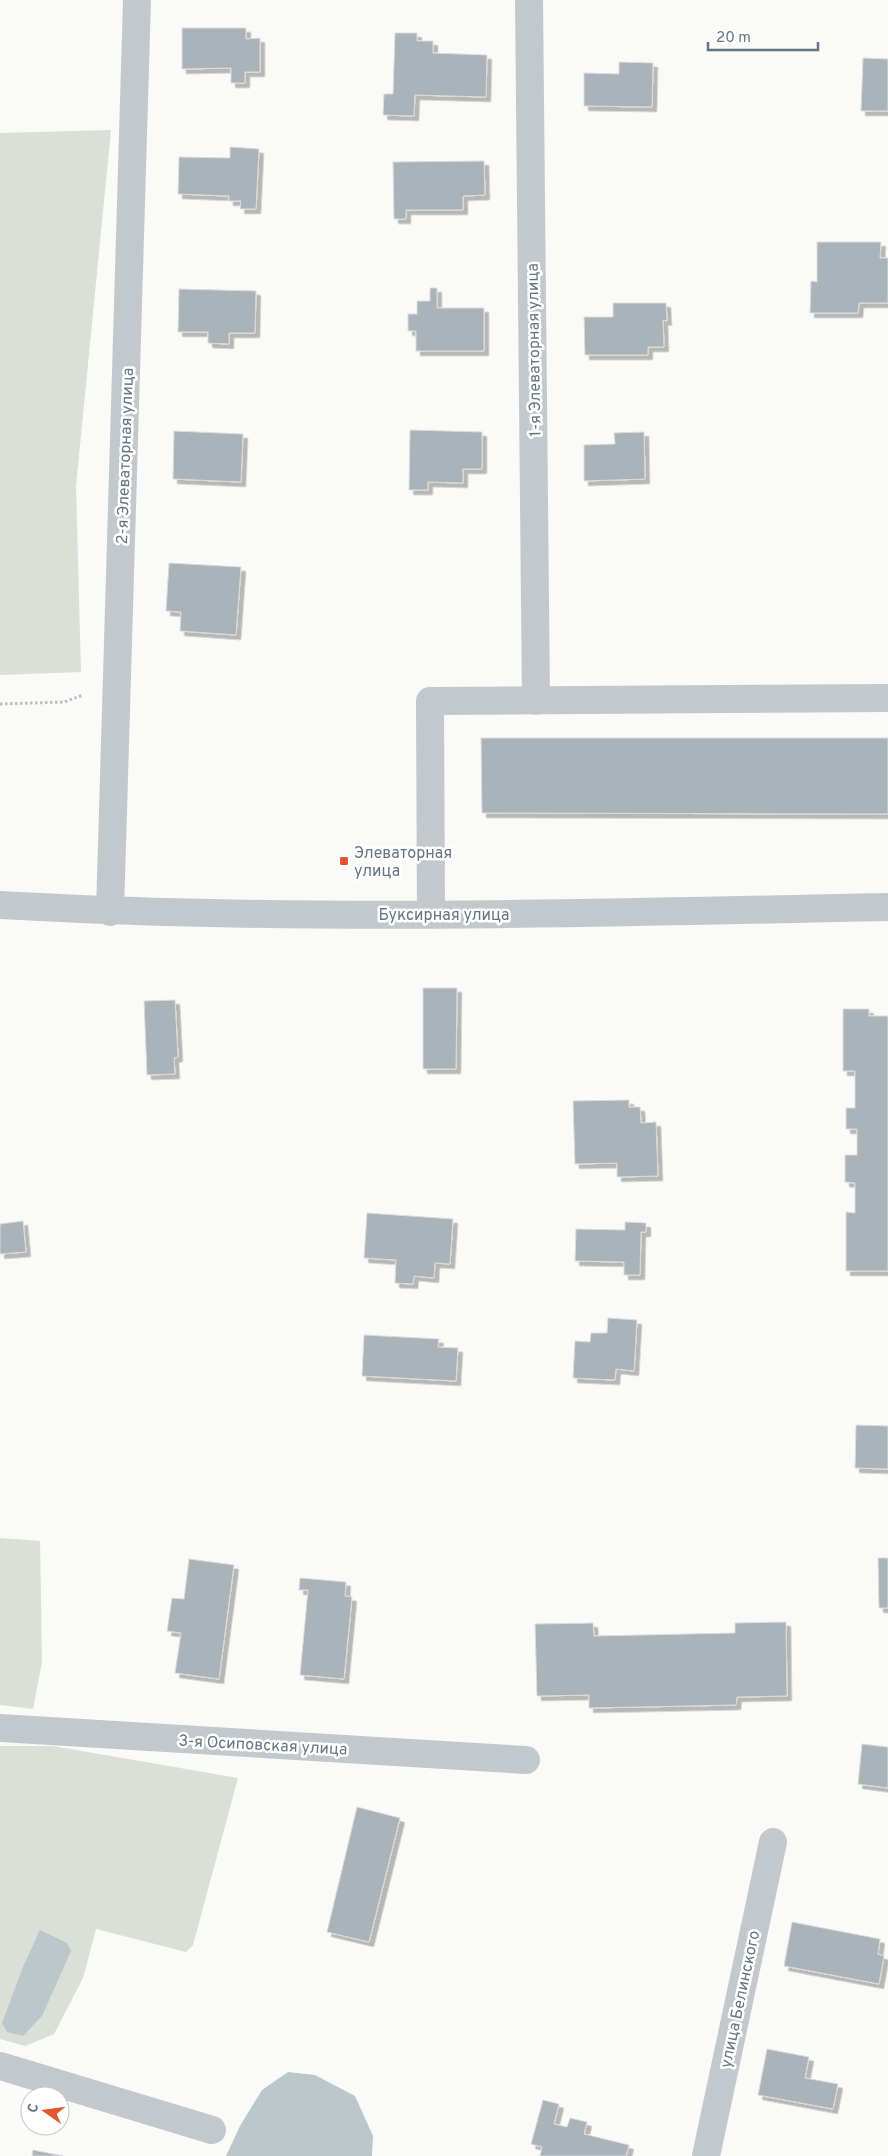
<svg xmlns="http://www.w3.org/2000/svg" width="888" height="2156" font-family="Overpass,sans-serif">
  <defs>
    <filter id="shadow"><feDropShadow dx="4.5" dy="4.5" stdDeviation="0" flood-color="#0004"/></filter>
  </defs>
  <rect width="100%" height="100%" fill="#fafaf8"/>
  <path fill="#dadfd7" d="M111,130L76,486L81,672L0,675V133Z
    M0,1538L40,1541L42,1662L33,1709L0,1705Z
    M0,1746H53L238,1778L193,1945L186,1952L96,1929L83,1978L54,2034L25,2046L0,2039Z"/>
  <path fill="#bbc7cb" d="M40,1930L67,1943L71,1951L42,2016L23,2036L7,2032L2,2023L23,1967Z
    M288,2072L315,2075L355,2096L373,2136L372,2156H226L240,2126L262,2090Z"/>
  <path fill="#aab3b9" stroke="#dcdcda" filter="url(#shadow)" d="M182,28H246V39L260,38V72H245V83H231V68L182,69Z
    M395,33H417V41H433V53L487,55L486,97L415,95L414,116L383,115L384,94H393Z
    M863,58L888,59V111H861Z
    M619,62L653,63L652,107L584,106V73L619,74Z
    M230,147L259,149L256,209H240L241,201H229V196L178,194L179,157L230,158Z
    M484,161L485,195L463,196V210H406V219H394L393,162Z
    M817,242H881L880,258H888V303H859L858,313H810L811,281L817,282Z
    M430,288H437V308H484V351H416V331H408V314H417V301H430Z
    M179,289L256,291L255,333H229V344L208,343V332H178Z
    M613,303H666L667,321L663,320L664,347H648V355H585L584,317H613Z
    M410,430L482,432V469H463V483L428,482V490H409Z
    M174,431L243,434L241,482L173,479Z
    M644,432L645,479L584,481V445L615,444L614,433Z
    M169,563L241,567L236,635L180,631L181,612L166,611Z
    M481,738H888V814L482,813Z
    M423,988H457L456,1069H423Z
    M175,1000L178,1057L174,1058L175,1074L147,1075L144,1001Z
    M843,1009H869V1016H888V1271H846V1212L855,1213V1183L845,1182V1155H857V1129H846V1108H855V1071H843Z
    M629,1100V1107H640L641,1123L656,1122L658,1176L617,1177V1163L575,1164L573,1101Z
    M367,1213L453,1219L450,1264L435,1263L434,1278L414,1276L413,1284L395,1283L396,1260L364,1258Z
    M23,1221L26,1252L0,1254V1224Z
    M625,1222L646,1223V1232H641L640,1275H624V1262L575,1261L576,1229L625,1230Z
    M608,1318L637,1320L634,1371L616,1369L615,1380L573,1378L575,1341L590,1342L591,1333H607Z
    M364,1335L439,1339L438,1347L458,1348L456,1381L362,1376Z
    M856,1425L888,1426V1469L855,1468Z
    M878,1558H888V1608H879Z
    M189,1559L234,1565L219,1679L175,1673L181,1633L167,1631L172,1598L184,1599Z
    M300,1578L346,1582L345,1596L352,1597L344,1679L300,1675L308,1590H299Z
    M786,1622L787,1696L737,1697L736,1705L589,1708V1695L537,1696L535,1624L593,1623L594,1636L735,1633V1623Z
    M862,1744L888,1747V1788L858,1784Z
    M357,1807L400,1818L369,1942L327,1932Z
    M792,1922L880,1939L878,1954L884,1956L879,1984L784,1966Z
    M767,2049L809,2057L805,2078L838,2084L833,2109L758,2095Z
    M543,2100L559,2104L554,2124L567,2127L570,2118L587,2122L584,2134L629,2145L626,2156H540L542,2147L531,2144Z
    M33,2150L63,2156H32Z"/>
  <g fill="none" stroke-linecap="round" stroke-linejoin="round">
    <path stroke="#bbbfc2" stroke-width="3" stroke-dasharray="2.5 2.5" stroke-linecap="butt" d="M0,704L64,702L83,695"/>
    <path stroke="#c3c8cc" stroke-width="28" d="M529,0L536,701
      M0,905C295,922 592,913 888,907
      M110,912L137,0
      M431,914L430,701L888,698
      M0,1728L526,1760
      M0,2066L212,2130
      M706,2156L773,1842"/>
  </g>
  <rect fill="#e4572e" stroke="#fff" stroke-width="2" x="339" y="856" width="10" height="10" rx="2.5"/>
  <g text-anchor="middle" stroke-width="5" stroke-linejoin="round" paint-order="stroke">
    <g font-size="16" fill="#657683" stroke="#fff">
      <text transform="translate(533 350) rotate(-91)" y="6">1-я Элеваторная улица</text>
      <text transform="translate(124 456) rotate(-88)" y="6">2-я Элеваторная улица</text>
      <text x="444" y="920">Буксирная улица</text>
      <text transform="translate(263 1744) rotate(3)" y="6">3-я Осиповская улица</text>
      <text transform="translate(739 1999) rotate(-78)" y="6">улица Белинского</text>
    </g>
    <g font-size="16" fill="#657683" stroke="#fff" text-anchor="start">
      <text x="354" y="858">Элеваторная<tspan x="354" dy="18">улица</tspan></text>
    </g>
  </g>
  <g transform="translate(45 2111) rotate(284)"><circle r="24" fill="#ffffff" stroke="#c1c8cd"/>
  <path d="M0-4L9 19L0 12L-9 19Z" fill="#e4572e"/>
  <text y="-8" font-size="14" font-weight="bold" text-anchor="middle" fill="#657683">С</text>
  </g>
  <path d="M708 42v8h110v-8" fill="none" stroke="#657683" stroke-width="2.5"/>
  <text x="716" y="42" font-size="15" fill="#657683" stroke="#ffffff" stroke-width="4" paint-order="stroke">20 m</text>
</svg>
